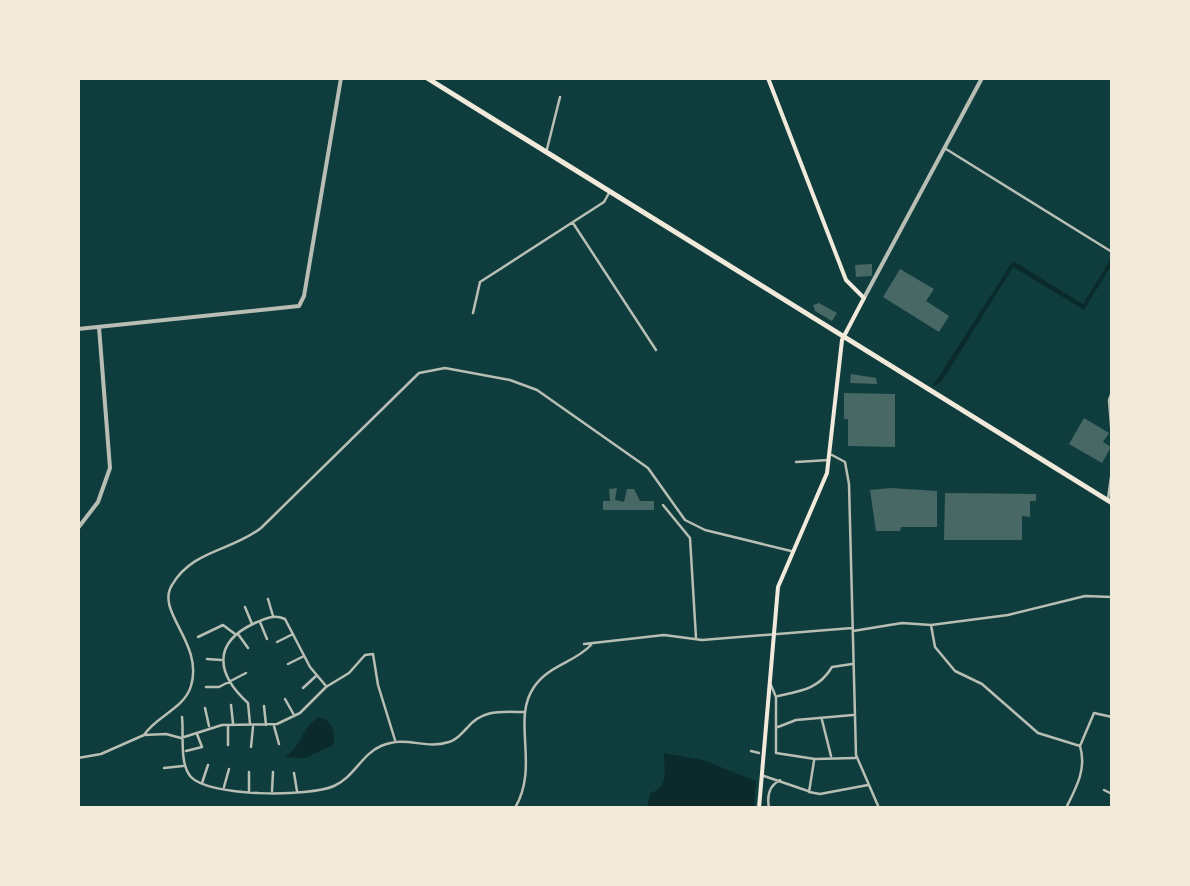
<svg xmlns="http://www.w3.org/2000/svg" width="1190" height="886" font-family="'Space Grotesk',sans-serif">
  <rect width="100%" height="100%" fill="#0f3d3e"/>
  <path fill="#0a2a2b" d="M1112,257V264L1084,310L1013,267L942,381L932,387L1013,261L1083,304Z
    M319,717C333,721 336,732 333,745L305,758L285,757C302,747 302,726 319,717Z
    M664,753L703,760L756,781L754,808H647L650,794C670,785 664,772 664,753Z"/>
  <path fill="#486865" d="M872,264V276L856,277L855,265Z
    M900,269L934,289L926,301L949,316L939,332L883,297Z
    M819,303L837,313L832,321L815,311L813,305Z
    M851,374L876,378L877,384L850,383Z
    M844,393L895,394V447L848,446V419H844Z
    M1084,418L1109,433L1103,442L1111,447L1102,463L1069,444Z
    M617,488L615,500L624,502L627,489H634L640,501H654V510H603V501H610L609,489Z
    M891,488L937,491V527H901L900,531H876L870,490Z
    M945,493L1036,494V501H1030V517L1022,516V540H944Z"/>
  <g fill="none" stroke-linecap="round" stroke-linejoin="round">
    <path stroke="#b8beb3" stroke-width="2.5" d="M547,149L560,97
      M946,149L1112,252
      M573,223L656,350
      M473,313L480,282L604,202L609,193
      M1112,392L1109,400L1112,438
      M832,455L845,462L849,484L856,755L879,808
      M796,462L829,460
      M1108,499L1112,470
      M663,505L690,538L696,638
      M268,599L273,616
      M245,607L252,624
      M260,622L267,639
      M931,625L935,647L955,671L982,684L1038,733L1080,746
      M853,631L902,623L931,625L1008,615L1085,596L1112,597
      M238,634L248,648
      M198,637L223,625L235,634
      M277,642L293,634
      M584,644L664,635L702,640L852,628
      M207,659L221,660
      M288,664L304,656
      M770,683L776,697V753L815,759L855,758
      M206,687H219L246,673
      M303,688L316,676
      M778,696C801,691 819,689 832,667L852,664
      M285,699L294,715
      M231,705L233,723
      M264,706L266,725
      M205,708L209,726
      M182,717C184,734 179,764 191,777C209,797 310,797 334,786C354,777 362,754 381,746C407,735 424,750 449,742C457,740 461,734 467,728C483,709 501,712 523,712
      M822,720L831,756
      M250,724L248,703C217,675 211,643 255,623C266,618 274,614 285,619L310,667L326,686
      M228,726V745
      M274,726L279,744
      M778,727L796,720L853,715
      M144,735C156,716 184,709 191,686C204,643 155,612 172,585C192,550 232,551 261,528L419,373L445,368L510,380L537,390L648,468L685,520L705,530L791,551
      M251,747L253,727
      M186,751L202,747L197,734
      M751,751L759,753
      M78,758L101,754L144,735L166,734L181,738L222,725L277,724L300,713L326,687L349,673L365,655L373,654L378,685L395,740
      M814,761L809,792L820,794L868,785
      M164,768L183,766
      M294,773L297,791
      M764,776L808,791
      M202,783L208,765
      M224,787L229,769
      M1104,790L1112,794
      M249,791V772
      M272,791L273,772
      M515,808C540,765 511,720 534,687C549,665 574,663 591,645
      M769,808C767,797 768,786 780,780
      M1066,808C1076,788 1087,769 1080,746L1094,713L1112,717"/>
    <path stroke="#b8beb3" stroke-width="4" d="M864,298L982,78
      M78,329L299,306L304,296L341,78
      M78,528L98,502L110,468L99,327"/>
    <path stroke="#f1e9da" stroke-width="4" d="M759,808L778,587L827,473L842,340L864,298L846,280L768,78"/>
    <path stroke="#f1e9da" stroke-width="5" d="M427,78L1112,503"/>
  </g>
  <rect width="1190" height="886" fill="none" stroke="#f1e9da" stroke-width="160"/>
</svg>
